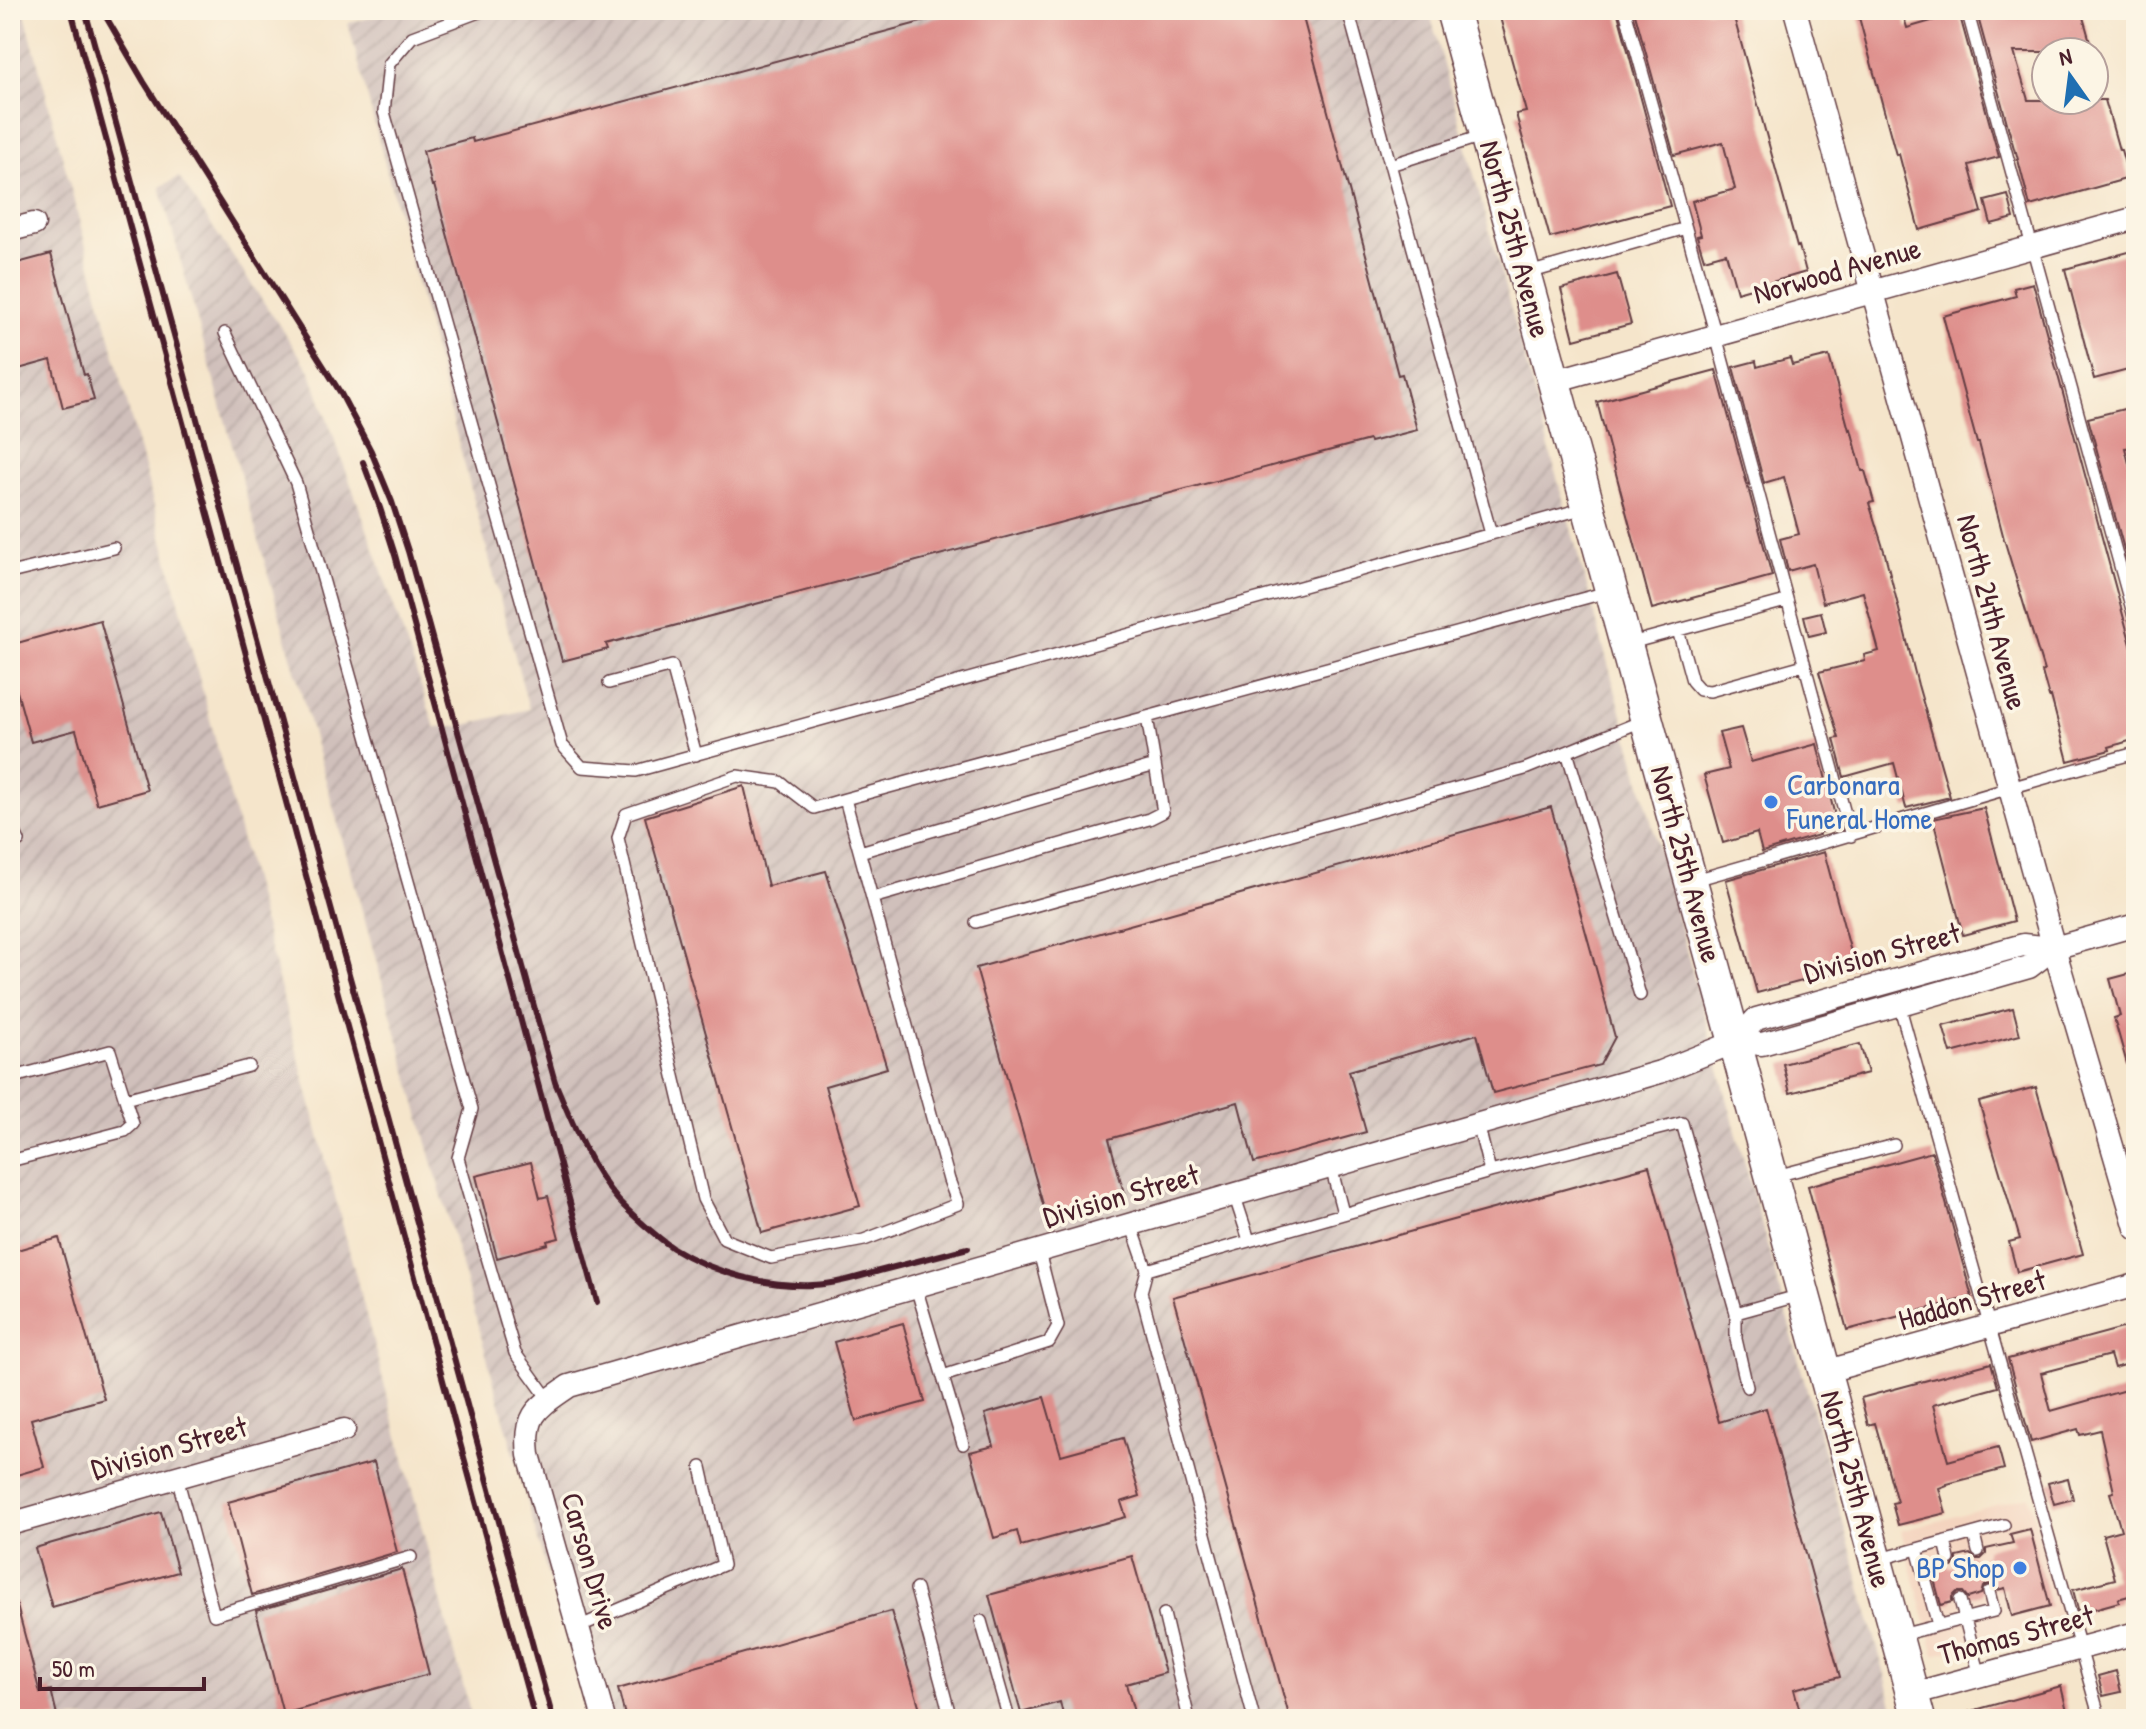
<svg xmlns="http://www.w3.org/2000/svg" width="2146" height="1729" font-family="'Patrick Hand',sans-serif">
  <defs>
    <pattern id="industrial-furrows" width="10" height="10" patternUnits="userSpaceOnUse" patternTransform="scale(2)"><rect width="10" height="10" fill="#d0c0bb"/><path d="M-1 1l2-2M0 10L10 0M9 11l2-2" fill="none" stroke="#b4a5a1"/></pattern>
  </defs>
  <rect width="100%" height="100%" fill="#fcf5e5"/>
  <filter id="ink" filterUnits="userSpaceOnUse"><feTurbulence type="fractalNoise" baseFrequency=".0125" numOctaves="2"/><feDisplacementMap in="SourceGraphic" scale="16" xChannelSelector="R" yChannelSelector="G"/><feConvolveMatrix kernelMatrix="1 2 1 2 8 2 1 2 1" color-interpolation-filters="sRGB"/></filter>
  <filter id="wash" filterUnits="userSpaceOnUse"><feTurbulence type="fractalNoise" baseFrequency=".006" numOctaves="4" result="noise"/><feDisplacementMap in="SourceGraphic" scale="32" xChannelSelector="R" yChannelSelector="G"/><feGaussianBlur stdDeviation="1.8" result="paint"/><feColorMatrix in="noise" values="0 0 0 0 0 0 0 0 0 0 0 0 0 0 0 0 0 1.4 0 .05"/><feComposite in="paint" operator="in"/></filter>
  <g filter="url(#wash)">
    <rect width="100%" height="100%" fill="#f5e5cb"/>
    <path fill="#f4d4bf" d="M2029,1496L2062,1621L1935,1655L1901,1531Z"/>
    <path fill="url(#industrial-furrows)" d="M10,10H24L472,1719H10Z
      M402,10H1429L1897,1719H588L160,187L179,177L310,371L376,554L435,727L461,726L529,709L348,23Z"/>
    <g id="blocks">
      <path fill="#de8e8b" d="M966,10H1301L1398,375L1402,374L1417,430L1370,442L1369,440L606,644L608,649L562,661L434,185L432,186L423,151L472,138L473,142Z
        M1498,10H1617L1670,206L1550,238L1516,114L1526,112Z
        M1634,10H1732L1797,247L1799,246L1806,272L1737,292L1726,253L1704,259L1697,236L1701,235L1692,201L1735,189L1723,142L1674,155Z
        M1857,10H1902L1907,28L1959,13L1999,157L1969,165L1982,212L1919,230L1899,154L1896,155Z
        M1976,10H2081L2093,52H2014L2028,100H2105L2119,150H2121L2129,178L2030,206L2016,152H2015Z
        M2008,195L2014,218L1991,224L1985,201Z
        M2136,250V368L2094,379L2065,269Z
        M51,254L84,375L87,374L94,400L63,408L51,360L15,370L10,352V265Z
        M1617,274L1631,324L1574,339L1561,289Z
        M2033,283L2133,652L2136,651V739L2109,747L2110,750L2068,761L2051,696L2049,697L2042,672L2044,671L2004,539L1979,443H1977L1943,316L2016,296L2014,288Z
        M1829,356L1849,430L1851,429L1862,471H1865L1874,502L1869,503L1885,554L1918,685L1950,797L1906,808L1894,763L1844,777L1834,739L1839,738L1819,672L1865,661L1864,655L1879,651L1863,592L1823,603L1813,564L1788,571L1780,539L1799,534L1784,477L1764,483L1733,367L1756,361L1757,367L1790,358L1792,365Z
        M1716,370L1772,576L1652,609L1597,402Z
        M2136,406V447L2125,448L2136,491V565L2129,567L2088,418Z
        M1821,612L1826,632L1809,636L1804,616Z
        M100,620L147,790L97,804L76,730L31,742L10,666V645Z
        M1741,728L1751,762L1817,744L1838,828L1818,833L1819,835L1762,852L1757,833L1723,843L1704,775L1729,769L1719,733Z
        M744,786L768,886L826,871L887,1068L825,1086L860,1206L762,1233L645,817Z
        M1551,807L1615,1037L1600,1065L1493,1093L1477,1034L1349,1071L1366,1132L1254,1163L1238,1102L1109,1139L1124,1193L1046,1215L976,968Z
        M1984,808L2014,921L1963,935L1933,819Z
        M1824,852L1855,967L1757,993L1726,880Z
        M2136,972V1077L2131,1078L2114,1018L2120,1016L2110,979Z
        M2013,1008L2020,1035L1951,1053L1943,1026Z
        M1860,1044L1868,1073L1790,1093L1783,1064Z
        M2036,1087L2083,1254L2017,1272L2009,1242L2020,1239L1979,1102Z
        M1932,1152L1972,1297L1847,1330L1808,1186Z
        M531,1162L540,1198L548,1196L559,1238L547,1241L548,1244L497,1258L476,1176Z
        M1649,1166L1719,1422L1766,1408L1840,1677L1794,1689L1802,1719H1290L1173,1297Z
        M59,1238L104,1399L31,1419L44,1467L10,1477V1252Z
        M903,1323L925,1402L856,1421L834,1342Z
        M2130,1326L2136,1350V1362L2114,1368L2110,1355L2041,1373L2051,1411L2136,1387V1594L2118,1599L2119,1602L2079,1613L2073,1590L2115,1579L2103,1535L2121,1530L2110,1493L2114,1492L2100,1430L2080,1435L2078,1429L2031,1442L2008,1359Z
        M1991,1363L1998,1387L1933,1405L1948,1461L1998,1447L2004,1469L1947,1484V1485L1939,1488L1946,1513L1898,1525L1892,1503L1897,1502L1875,1423L1868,1425L1861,1398Z
        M1044,1397L1061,1455L1123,1438L1140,1496L1121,1502L1126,1517L1021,1546L1017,1531L994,1538L970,1452L994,1446L985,1414Z
        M374,1462L397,1552L252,1595L228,1502Z
        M2068,1478L2073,1499L2054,1504L2048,1483Z
        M161,1512L178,1572L52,1607L35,1548Z
        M2030,1529L2050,1606L2012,1616L2005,1588L1997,1590L1994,1586L1988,1584L1983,1587L1981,1594L1968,1598L1963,1592H1957L1952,1597V1602L1941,1605L1930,1564L1941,1561L1946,1567H1952L1957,1562V1557L1970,1554L1975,1559H1981L1986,1554V1549L2013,1543L2010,1534Z
        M1132,1556L1165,1673L1126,1684L1134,1712L1108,1719H1064L1060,1702L1021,1713L989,1595Z
        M402,1569L429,1674L283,1714L256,1611Z
        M10,1602H16L40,1693L51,1690L58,1719H10Z
        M891,1611L923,1719H626L618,1689Z
        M2116,1671L2121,1692L2103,1696L2098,1676Z
        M2061,1686L2069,1719H1962L1961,1714Z"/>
    </g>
  </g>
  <g filter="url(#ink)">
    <use href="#blocks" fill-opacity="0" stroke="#643d43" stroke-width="2"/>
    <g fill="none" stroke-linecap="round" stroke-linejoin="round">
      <g stroke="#643d43" stroke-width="14">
        <path id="service" d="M484,10L412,37L389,64L384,112L562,745L582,767L636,771L1585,508
          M1348,10L1491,534
          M1625,10L1716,336L1851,836
          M1967,10L2136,624
          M1390,165L1485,135
          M1525,274L1686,228
          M225,333L296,483L472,1109L458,1158L515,1353L549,1400
          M10,573L114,548
          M1678,630L1692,681L1700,690L1710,691L1804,665
          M1627,644L1786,601
          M609,683L672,666L696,755
          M1567,752L1640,995
          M845,799L949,1180L958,1204L864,1240L771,1258L724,1239L703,1199L618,838L626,814L737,776L780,782L814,808L845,799L1611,591
          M10,821L19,841
          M860,852L1155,765
          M1695,880C1842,839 1988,792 2136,753
          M872,898L1149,819L1163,812L1147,717
          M976,922L1525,769L1642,721
          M1899,1004L2100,1719
          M10,1078L110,1051L125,1099L249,1066
          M1478,1124L1490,1172
          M10,1161L125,1131L133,1124L125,1099
          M1331,1167L1343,1213
          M1772,1177L1894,1145
          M1234,1194L1249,1240
          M1131,1224L1147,1270
          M916,1287L963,1444
          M1736,1313L1801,1295
          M943,1376L1049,1342L1058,1326L1039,1252
          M177,1477L214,1615L411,1557
          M1974,1534L1978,1551
          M1945,1541L1949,1559
          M1917,1549L1938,1625
          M1877,1560L2004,1525
          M916,1589L951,1719
          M1960,1600L1980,1676
          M1164,1614L1189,1719
          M981,1621L1009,1719
          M578,1627L723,1565L701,1467
          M1897,1636L1994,1611L1989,1592
          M1254,1719L1141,1292L1147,1270L1490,1172L1682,1123L1736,1313V1339L1747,1387"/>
      </g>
      <g stroke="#643d43" stroke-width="25">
        <path id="minor" d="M1795,10L2054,948L2136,1228
          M10,230L34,224
          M1554,381L2136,218
          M1735,1042L1756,1019L2023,945L2054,948L2136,925
          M1824,1372L2136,1285
          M10,1524L344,1430
          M1912,1694L2136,1633
          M604,1719L529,1455C524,1413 538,1408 569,1386L1660,1072L1735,1042L1762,1044L2029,967L2054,948"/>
      </g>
      <g stroke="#643d43" stroke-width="35">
        <path id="secondary" d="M1452,10L1735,1042L1919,1719"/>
      </g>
      <use href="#service" stroke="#fff" stroke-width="11"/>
      <use href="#minor" stroke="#fff" stroke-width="22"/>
      <use href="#secondary" stroke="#fff" stroke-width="32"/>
      <path stroke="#4a1f2b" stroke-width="6" d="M71,10L535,1719
        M85,10L553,1719
        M102,10L144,82L340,392L371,451L392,502L408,551L555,1082C571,1120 590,1168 618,1200C631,1214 658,1238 673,1248C713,1273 767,1287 813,1285C836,1284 858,1277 879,1271C909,1263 938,1256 968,1248
        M363,462L380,508L395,555L597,1302"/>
    </g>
  </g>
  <g fill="#3f7fe0" stroke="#fcf5e5" stroke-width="3">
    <circle cx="1771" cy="802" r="8"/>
    <circle cx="2020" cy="1568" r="8"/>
  </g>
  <g text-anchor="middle" stroke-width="7" stroke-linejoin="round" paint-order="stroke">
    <g font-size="30" fill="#4a1f2b" stroke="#fcf5e5">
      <text transform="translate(1515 239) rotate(75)" y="10">North 25th Avenue</text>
      <text transform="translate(1837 271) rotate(-16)" y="10">Norwood Avenue</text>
      <text transform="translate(1992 612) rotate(75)" y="10">North 24th Avenue</text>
      <text transform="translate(1686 864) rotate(75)" y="10">North 25th Avenue</text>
      <text transform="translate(1882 953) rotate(-15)" y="10">Division Street</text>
      <text transform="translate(1121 1196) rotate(-16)" y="10">Division Street</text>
      <text transform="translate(1972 1300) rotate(-16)" y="10">Haddon Street</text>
      <text transform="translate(169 1448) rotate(-16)" y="10">Division Street</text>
      <text transform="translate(1856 1489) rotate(75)" y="10">North 25th Avenue</text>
      <text transform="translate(590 1561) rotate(74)" y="10">Carson Drive</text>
      <text transform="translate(2016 1635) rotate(-15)" y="10">Thomas Street</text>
    </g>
    <g font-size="30" fill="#366cbe" stroke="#fcf5e5" text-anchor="start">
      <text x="1787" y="795">Carbonara<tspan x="1787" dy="34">Funeral Home</tspan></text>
      <text x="2004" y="1578" text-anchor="end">BP Shop</text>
    </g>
  </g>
  <rect width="2146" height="1729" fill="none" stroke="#fcf5e5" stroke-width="40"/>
  <g transform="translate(2070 76) rotate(346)"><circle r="38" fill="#fcf5e5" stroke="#b59f9b" stroke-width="2"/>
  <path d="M0-6L14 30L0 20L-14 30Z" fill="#1f6fb2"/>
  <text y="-12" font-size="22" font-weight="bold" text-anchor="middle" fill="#4a1f2b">N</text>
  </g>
  <path d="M40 1677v12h164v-12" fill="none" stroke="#4a1f2b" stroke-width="4"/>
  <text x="52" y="1677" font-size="24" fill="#4a1f2b" stroke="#fcf5e5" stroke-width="6" paint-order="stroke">50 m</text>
</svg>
